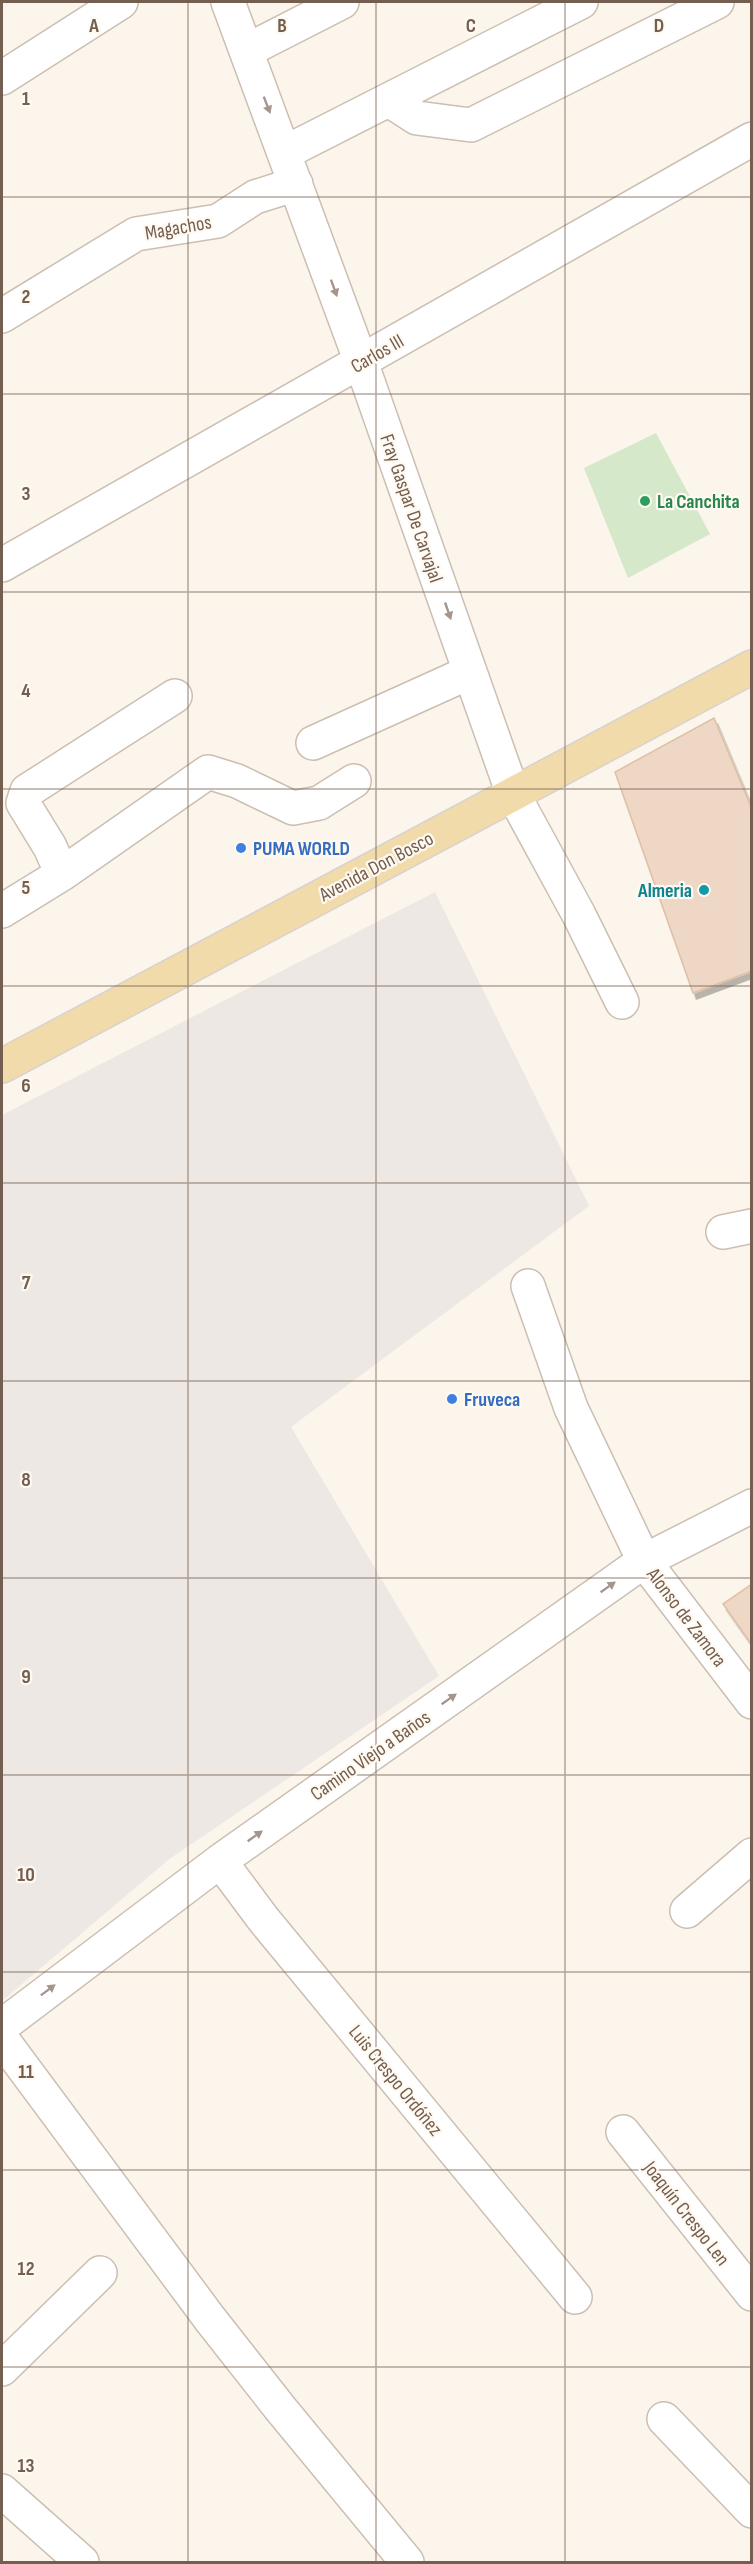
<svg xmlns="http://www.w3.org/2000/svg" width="753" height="2564" font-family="'Sofia Sans Condensed',sans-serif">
  <defs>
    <filter id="shadow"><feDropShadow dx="3.5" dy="6" stdDeviation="0" flood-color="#0004"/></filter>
  </defs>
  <rect width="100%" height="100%" fill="#fbf5eb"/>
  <path fill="#ede8e3" d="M435,892L589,1206L291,1427L439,1676L168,1860L2,2001V1115Z"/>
  <path fill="#d5e8ca" d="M656,433L710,534L628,578L584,468Z"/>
  <path fill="#eed7c5" stroke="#dfbfa7" stroke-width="1.5" filter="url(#shadow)" d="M714,718L752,809V971L693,993L615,772Z
    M752,1584V1645L723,1604Z"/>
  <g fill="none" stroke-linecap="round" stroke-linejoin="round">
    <g stroke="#ccbeb2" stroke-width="36">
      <path id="minor" d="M228,2L361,362L513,794L579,915L622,1002
        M246,51L342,2
        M2,78L121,2
        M389,100L417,118L471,125L717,2
        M284,153L581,2
        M2,316L136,234L218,221L255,197L296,184
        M2,565L752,139
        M313,743L470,672
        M62,874L208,772L237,781L293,808L319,803L354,781
        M2,911L62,874L50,847L23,803L27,791L175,696
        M723,1232L752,1226
        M528,1286L571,1408L644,1561L752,1702
        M220,1861L264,1920L575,2297
        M687,1911L752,1855
        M2,2026L220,1861L644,1561L752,1506
        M2,2039L210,2319L280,2408L407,2562
        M623,2132L752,2294
        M2,2369L100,2273
        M664,2419L752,2511
        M2,2491L82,2562"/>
    </g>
    <g stroke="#d8d2ce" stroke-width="36">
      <path id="major" d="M2,1066L752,667"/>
    </g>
    <use href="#minor" stroke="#fff" stroke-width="33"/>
    <use href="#major" stroke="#f2dbab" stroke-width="33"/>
  </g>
  <defs><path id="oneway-solid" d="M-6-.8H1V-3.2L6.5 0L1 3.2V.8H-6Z" transform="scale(1.5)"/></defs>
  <g fill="#a5968d">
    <use href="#oneway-solid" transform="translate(267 105) rotate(69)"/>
    <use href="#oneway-solid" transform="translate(334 288) rotate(70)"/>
    <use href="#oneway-solid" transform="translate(448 611) rotate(71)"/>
    <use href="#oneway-solid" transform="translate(608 1587) rotate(-35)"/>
    <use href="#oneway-solid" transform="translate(449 1699) rotate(-35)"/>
    <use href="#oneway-solid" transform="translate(255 1836) rotate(-35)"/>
    <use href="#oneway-solid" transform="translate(48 1990) rotate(-37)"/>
  </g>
  <path fill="none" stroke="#745e50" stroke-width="1.5" stroke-opacity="0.55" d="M188,2V2562M376,2V2562M565,2V2562M2,197H752M2,394H752M2,592H752M2,789H752M2,986H752M2,1183H752M2,1381H752M2,1578H752M2,1775H752M2,1972H752M2,2170H752M2,2367H752"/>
  <circle fill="#2e9e5b" stroke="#fef9f1" stroke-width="2" cx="645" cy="501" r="6"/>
  <g fill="#3f7fe0" stroke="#fef9f1" stroke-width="2">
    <circle cx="241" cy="848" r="6"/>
    <circle cx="452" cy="1399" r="6"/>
  </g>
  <circle fill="#0f9aa8" stroke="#fef9f1" stroke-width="2" cx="704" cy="890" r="6"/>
  <g text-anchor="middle" stroke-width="4.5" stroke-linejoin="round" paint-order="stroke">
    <g font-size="20" fill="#745e50" stroke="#fef9f1">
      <text transform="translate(178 227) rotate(-10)" y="7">Magachos</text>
      <text transform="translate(377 353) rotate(-30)" y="7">Carlos III</text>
      <text transform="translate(412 508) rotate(71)" y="7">Fray Gaspar De Carvajal</text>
      <text transform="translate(376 866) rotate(-28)" y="7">Avenida Don Bosco</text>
      <text transform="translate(687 1617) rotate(53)" y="7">Alonso de Zamora</text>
      <text transform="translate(370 1755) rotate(-35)" y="7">Camino Viejo a Baños</text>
      <text transform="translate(396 2080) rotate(51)" y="7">Luis Crespo Ordóñez</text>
      <text transform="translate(687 2213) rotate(52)" y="7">Joaquín Crespo Len</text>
    </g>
    <g font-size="20" font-weight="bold" fill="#27864d" stroke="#fef9f1" text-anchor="start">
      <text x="657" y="508">La Canchita</text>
    </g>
    <g font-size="20" font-weight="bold" fill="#366cbe" stroke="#fef9f1" text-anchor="start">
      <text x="253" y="855">PUMA WORLD</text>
      <text x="464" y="1406">Fruveca</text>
    </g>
    <g font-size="20" font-weight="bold" fill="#0d838f" stroke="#fef9f1" text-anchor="end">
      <text x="692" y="897">Almeria</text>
    </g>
  </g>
  <g font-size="20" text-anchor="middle" font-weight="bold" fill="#745e50" stroke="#fef9f1" stroke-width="4.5" stroke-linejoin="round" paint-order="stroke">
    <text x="94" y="32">A</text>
    <text x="282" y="32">B</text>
    <text x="471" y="32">C</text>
    <text x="659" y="32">D</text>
    <text x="26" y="105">1</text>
    <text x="26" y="303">2</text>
    <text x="26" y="500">3</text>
    <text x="26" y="697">4</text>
    <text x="26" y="894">5</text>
    <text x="26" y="1092">6</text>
    <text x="26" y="1289">7</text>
    <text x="26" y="1486">8</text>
    <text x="26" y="1683">9</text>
    <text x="26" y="1881">10</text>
    <text x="26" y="2078">11</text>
    <text x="26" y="2275">12</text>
    <text x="26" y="2472">13</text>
  </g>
  <rect width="753" height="2564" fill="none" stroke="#745e50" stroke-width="6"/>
</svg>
